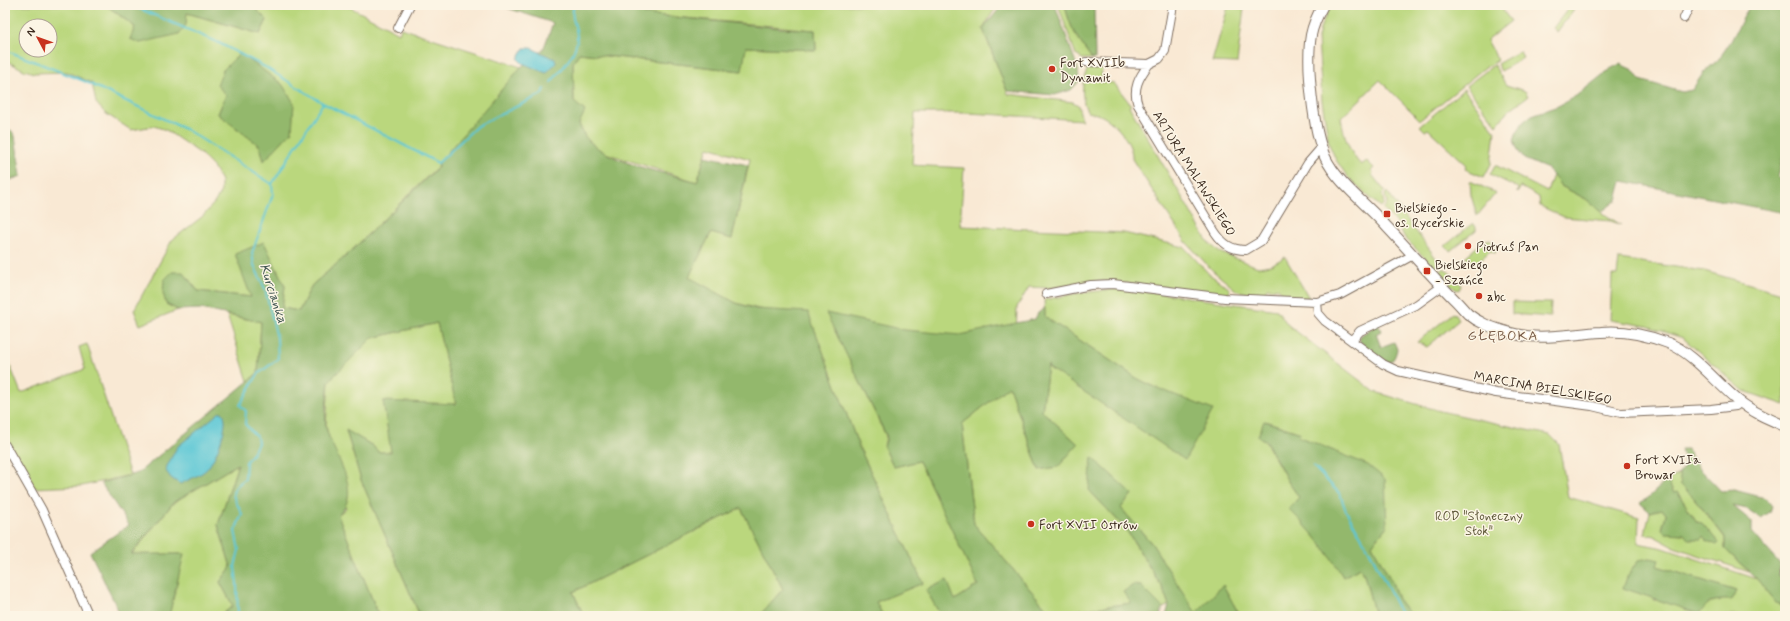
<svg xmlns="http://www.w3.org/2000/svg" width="1790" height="621" font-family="Mynerve,sans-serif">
  <rect width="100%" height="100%" fill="#fcf5e5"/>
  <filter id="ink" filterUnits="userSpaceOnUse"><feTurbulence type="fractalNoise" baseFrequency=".025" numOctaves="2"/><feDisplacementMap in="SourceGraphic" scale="8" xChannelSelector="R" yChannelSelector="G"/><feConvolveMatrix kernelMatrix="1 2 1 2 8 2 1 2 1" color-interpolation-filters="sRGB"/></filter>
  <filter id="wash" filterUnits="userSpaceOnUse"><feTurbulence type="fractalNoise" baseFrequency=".012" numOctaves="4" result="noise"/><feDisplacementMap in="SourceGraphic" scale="16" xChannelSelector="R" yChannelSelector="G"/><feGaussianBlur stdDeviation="0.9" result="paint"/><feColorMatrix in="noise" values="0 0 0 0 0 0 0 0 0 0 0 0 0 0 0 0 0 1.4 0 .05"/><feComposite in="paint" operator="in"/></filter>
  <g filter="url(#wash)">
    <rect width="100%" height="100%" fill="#f9e9d4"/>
    <path fill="#bad77d" stroke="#7a804e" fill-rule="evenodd" d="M5,5H106L135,27L187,13L260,34L267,20L252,5H346L399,33L401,28L521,67L437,167L347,255L312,285L299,311L282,308L285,286L251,297L198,291L183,272L166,304L178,310L140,325L134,310L172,240L203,216L215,202L221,191V181L214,168L201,154L166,130L154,126L131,130L105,113L96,103L92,83L67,72L35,73L24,70L5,60ZM26,26H50V50H26ZM223,70L292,131L264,160L260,146L218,114L226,95L218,85Z
      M645,5H1000L993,12L983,29L1008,94L1073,102L1078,105L1082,120L969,113H915L912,165L964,168L960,226L1124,233L1184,247L1209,274L1230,289L1229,294L1104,281L1049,288L1029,287L1017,307L1016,337L994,340L834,328L886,436L884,447L894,467L919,461L978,585L955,600L926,590L941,616H883L876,602L923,583L859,447L812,323L736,303L688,277L711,233L732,239L750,159L708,147L697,182L602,152L586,139L579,124L574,103L573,63L579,53L741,71L745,47L816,50L815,30L643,14Z
      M1058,5H1065C1070,29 1078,39 1092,59H1082L1076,55Z
      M1331,5H1507L1503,11L1511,21L1487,40L1498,60L1489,66L1488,65L1420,120L1380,80L1341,118C1344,136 1349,152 1361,165L1367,161L1374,168L1371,171L1373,173L1372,175L1385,191L1382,194L1384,204L1381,207L1361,190L1347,176L1336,160L1329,144L1322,101L1318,38L1321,26Z
      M1571,5H1577L1557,32L1553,28Z
      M1228,7L1244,8L1237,63L1212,62Z
      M1520,51L1523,58L1501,71L1497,64Z
      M1494,65L1506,85L1525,91L1528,96L1508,111L1497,125L1466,86Z
      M1090,66L1102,67L1101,82L1114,83L1131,105L1129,106L1208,242L1219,252L1258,267L1271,265L1285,257L1309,298L1286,297L1279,289L1267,288L1263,296L1237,291L1212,270L1186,242L1132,159C1134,143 1112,118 1097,114C1094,113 1091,113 1088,112C1080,101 1081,76 1090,66Z
      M1464,89L1495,131L1491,164L1484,177L1465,169L1467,165L1428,129L1425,131L1420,126Z
      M1495,165L1547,192L1553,175L1561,186L1586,199L1601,212L1621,225L1611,221L1564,217L1540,206L1539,197L1521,187L1517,193L1518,188L1490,174Z
      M1470,181L1496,193L1477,216L1471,195Z
      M1387,192L1441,265L1436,269L1405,238L1395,221L1383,209L1387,204L1385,194Z
      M1473,223L1476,227V230L1450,251L1445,246Z
      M1485,240H1490L1496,246L1497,250L1494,253L1490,251L1474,265L1465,257Z
      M1619,259L1704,271L1785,294V405L1744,391L1683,338L1647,326L1610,320L1612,275H1617Z
      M1445,268L1461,285L1459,290L1455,289L1439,273V272Z
      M1124,288L1277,310L1288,325L1375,392L1440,411L1550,435L1559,444L1568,497L1639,518L1638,543L1663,548L1757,579L1776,603L1785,605V616H1411L1398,599L1392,582L1372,545L1387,526L1327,448L1298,436L1301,433L1265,421L1258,436L1265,441L1289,483L1299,497L1312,533L1330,554L1343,577L1360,568L1364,574L1374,612L1369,613L1370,616H1240L1223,585L1196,614L1152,544L1121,508L1132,494L1089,490L1125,528L1163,589L1169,605L1163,608L1141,587L1132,603L1051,614L974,524L962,424L1009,386L1039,470L1078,444L1042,411L1048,365L1155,387L1138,379L1045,317L1044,300L1073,294ZM1650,558L1657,566L1736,591L1731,599L1719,600L1707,603L1654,600Z
      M1512,302L1551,303L1550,317L1512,314Z
      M1453,313L1459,320L1427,347L1417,342Z
      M227,315L261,322L258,373L248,381Z
      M437,323L456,404L392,453L378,452L373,446L346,431L361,480L420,616H379L338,515L346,508L326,426L329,381L372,338Z
      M87,344L130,475L82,486L32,488L5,439V353L21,393L85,369L79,347Z
      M238,464L218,525L231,567L220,582L233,606L220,616H169L183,554L131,555L174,502Z
      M1679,474L1681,485L1694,498L1725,538V549L1749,572L1674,547L1654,536L1645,534L1650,512L1662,509L1666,514L1662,529L1665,532L1684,534L1697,522L1677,492L1674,493L1667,480Z
      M741,508L783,589L759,616H584L573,592Z"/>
    <path fill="#93b86c" stroke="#677145" d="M106,5H252L267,20L260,34L187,13L186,25L179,34L140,43L130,39L135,27Z
      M498,5H645L644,14L780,28L815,30L816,50L746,47L742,71L579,53L573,63L574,102L585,111L579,124C581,129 584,136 588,140C613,165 664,172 697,182L705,156L748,165L732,239L711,233L689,277L736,303L756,309L808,312L859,447L923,583L876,602L883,616H759L783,589L741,508L573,592L584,616H420L361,480L346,430L373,446L378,452H391L383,401L456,404L437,323L372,338L329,381C328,392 324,417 326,427C332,454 365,491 338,515L379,616H220L233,606L220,582L231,567L218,525L238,464L174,502L131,554H184L169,616H121L90,552L129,525L101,483L138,473L258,373L261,322L201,309L178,310L166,304L163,293L164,280L172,272H183L198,291L251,297L235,254L264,242L285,286L282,308L299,311L312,285L347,255L437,168L440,161L521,67L543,50L553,23Z
      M1002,5H1055L1078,69L1079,81L1071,90L1055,95L1007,91L983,29Z
      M1065,5H1094L1095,59H1092C1078,39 1070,29 1065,5Z
      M1750,5H1785V156L1782,159L1778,178L1785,180V213L1622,181L1617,200L1601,212L1586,199L1561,186L1548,169L1524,159L1517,149L1514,140L1516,134L1523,122L1532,115L1558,106L1576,96L1610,69L1620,64L1633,70L1640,80L1682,92L1692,90L1704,72L1718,60L1731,41Z
      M240,53L282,84L294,103L292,131L264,161L260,146L218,114L226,95L217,85L223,70Z
      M11,130L15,136L21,176L5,182V132Z
      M1045,308V317L1138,379L1155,387L1213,410L1185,460L1049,368L1048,365L1042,411L1078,444L1058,467L1039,470L1009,386L962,424L974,524L1051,614L1131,603L1123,592L1133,585L1141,586L1163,608L1160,616H941L926,590L947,580L955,600L978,585L919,461L894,467L884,447L887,437L826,313L905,330L960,335L1035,319L1038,313Z
      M1378,324L1381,331L1376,334L1381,347L1394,342L1397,349C1396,354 1394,361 1388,363L1360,342V336Z
      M1264,421L1301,433L1298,436L1368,465L1385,479L1387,526L1372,545L1392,582L1398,599L1411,616H1370L1369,613L1374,612L1364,574L1360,568L1343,577C1327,549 1311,531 1289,509L1299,497L1289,483L1266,441L1258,436Z
      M1681,449H1687L1699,468L1721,491L1734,490L1765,498L1772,506L1770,512L1761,518L1747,509L1733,506L1752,522V532L1780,564L1778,571L1779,576L1785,577V605L1776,603L1757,579L1725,549V537L1694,498L1681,485L1679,474L1685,464Z
      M1092,457L1132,494L1121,508L1152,544L1196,613L1223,585L1240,616H1166L1169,605L1163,589L1138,548L1125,528L1089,490Z
      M1667,480L1674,493L1677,492L1697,522L1702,523L1719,543L1717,545L1707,541L1703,536L1701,539H1688L1684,534L1665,533L1662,530L1666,514L1662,509L1650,512L1640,503L1648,498Z
      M1650,558L1659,560L1657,566L1736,591L1731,600C1713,600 1710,600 1699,614L1623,588L1628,575L1639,560Z"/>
    <path fill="#5cc7d5" stroke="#4c787a" d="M524,48H531L555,59L556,63L546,73L522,63L518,59Z
      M220,412H222C232,421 215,460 207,469C201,475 188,480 180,484L171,478L166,471L167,466L177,447Z"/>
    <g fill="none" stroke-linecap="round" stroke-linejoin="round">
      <path stroke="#5cc7d5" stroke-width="2" d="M131,5L219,43L265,67L323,103L272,184L273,194L252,253L254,265L265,289L277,338L278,359L258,374L240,405L246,411L245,424L257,437L258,443L253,453L246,462L245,479C225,493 235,497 242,514L235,531L239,550L235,566L237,584L238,616
        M5,50L84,81L187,130L272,184
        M551,82C561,70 578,53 577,36C576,22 570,20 574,5
        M323,103L438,163L477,126L542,94L545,89
        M1313,466L1340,494L1346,511L1370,552L1402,616"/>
    </g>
  </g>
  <g filter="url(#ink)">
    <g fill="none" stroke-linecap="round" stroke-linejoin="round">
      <g stroke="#7e6d5e" stroke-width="10">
        <path id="minor" d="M1684,18L1690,5
          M398,28L410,5
          M1086,62L1149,64L1159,59L1165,51L1173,5
          M1149,64C1139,77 1132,89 1138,105L1215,232C1223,244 1231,250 1246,250L1261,241L1308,163L1321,148
          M1046,294L1091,285L1113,284L1225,298L1317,302L1340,295L1413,255
          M1317,302L1318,313L1325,321L1383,364L1398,371L1496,393L1592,406L1621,413L1711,409L1736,406L1739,402
          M1352,340L1360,331L1416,305L1441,287
          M5,445L42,510L89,616
          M1784,573H1785"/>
      </g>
      <g stroke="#7e6d5e" stroke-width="12">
        <path id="tertiary" d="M1323,5C1318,14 1313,25 1311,35C1306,64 1313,130 1325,157C1337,183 1368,205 1387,227C1410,251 1432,277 1456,301C1460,305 1464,310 1468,314C1479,323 1491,327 1504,331C1536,342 1568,334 1601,332C1623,330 1647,335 1668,343C1694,353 1718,385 1740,402C1754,413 1769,419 1785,426"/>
      </g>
      <use href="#minor" stroke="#fff" stroke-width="8"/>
      <use href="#tertiary" stroke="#fff" stroke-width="10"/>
    </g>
  </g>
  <g fill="#c8321e" stroke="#fcf5e5" stroke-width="1.5">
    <circle cx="1052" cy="69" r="4"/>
    <rect x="1383" y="210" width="8" height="8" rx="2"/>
    <circle cx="1468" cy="246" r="4"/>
    <rect x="1423" y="267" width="8" height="8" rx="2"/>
    <circle cx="1479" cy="296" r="4"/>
    <circle cx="1627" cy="466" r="4"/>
    <circle cx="1031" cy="524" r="4"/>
  </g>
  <g text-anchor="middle" stroke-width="3" stroke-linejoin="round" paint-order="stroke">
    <g font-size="13" fill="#3b2a1e" stroke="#fcf5e5" text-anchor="start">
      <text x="1060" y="67">Fort XVIIb<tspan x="1060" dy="15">Dynamit</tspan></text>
      <text x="1395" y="212">Bielskiego -<tspan x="1395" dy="15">os. Rycerskie</tspan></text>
      <text x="1476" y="251">Piotruś Pan</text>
      <text x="1435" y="269">Bielskiego<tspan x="1435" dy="15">- Szańce</tspan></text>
      <text x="1487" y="301">abc</text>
      <text x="1635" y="464">Fort XVIIa<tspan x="1635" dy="15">Browar</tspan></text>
      <text x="1039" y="529">Fort XVII Ostrów</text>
    </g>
    <g font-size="13" fill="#3b2a1e" stroke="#fcf5e5">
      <text transform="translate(1195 173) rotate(58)" y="5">ARTURA MALAWSKIEGO</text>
      <text transform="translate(1543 387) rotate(10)" y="5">MARCINA BIELSKIEGO</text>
    </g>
    <g font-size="13" fill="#5b5536" stroke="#fcf5e5">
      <text x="1479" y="520">ROD "Słoneczny<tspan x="1479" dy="15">Stok"</tspan></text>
    </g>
    <g font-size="14" font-style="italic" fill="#455955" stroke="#fcf5e5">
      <text transform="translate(274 293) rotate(72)" y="5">Kurcianka</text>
    </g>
    <g font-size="14" letter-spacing="1" fill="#765844" stroke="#fcf5e5">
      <text x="1503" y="340">GŁĘBOKA</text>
    </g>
  </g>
  <rect width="1790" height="621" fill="none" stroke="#fcf5e5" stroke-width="20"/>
  <g transform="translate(38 38) rotate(311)"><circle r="19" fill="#fcf5e5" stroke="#afa495"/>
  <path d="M0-3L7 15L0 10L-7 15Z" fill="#c8321e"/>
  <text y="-6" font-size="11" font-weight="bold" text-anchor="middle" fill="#3b2a1e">N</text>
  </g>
</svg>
